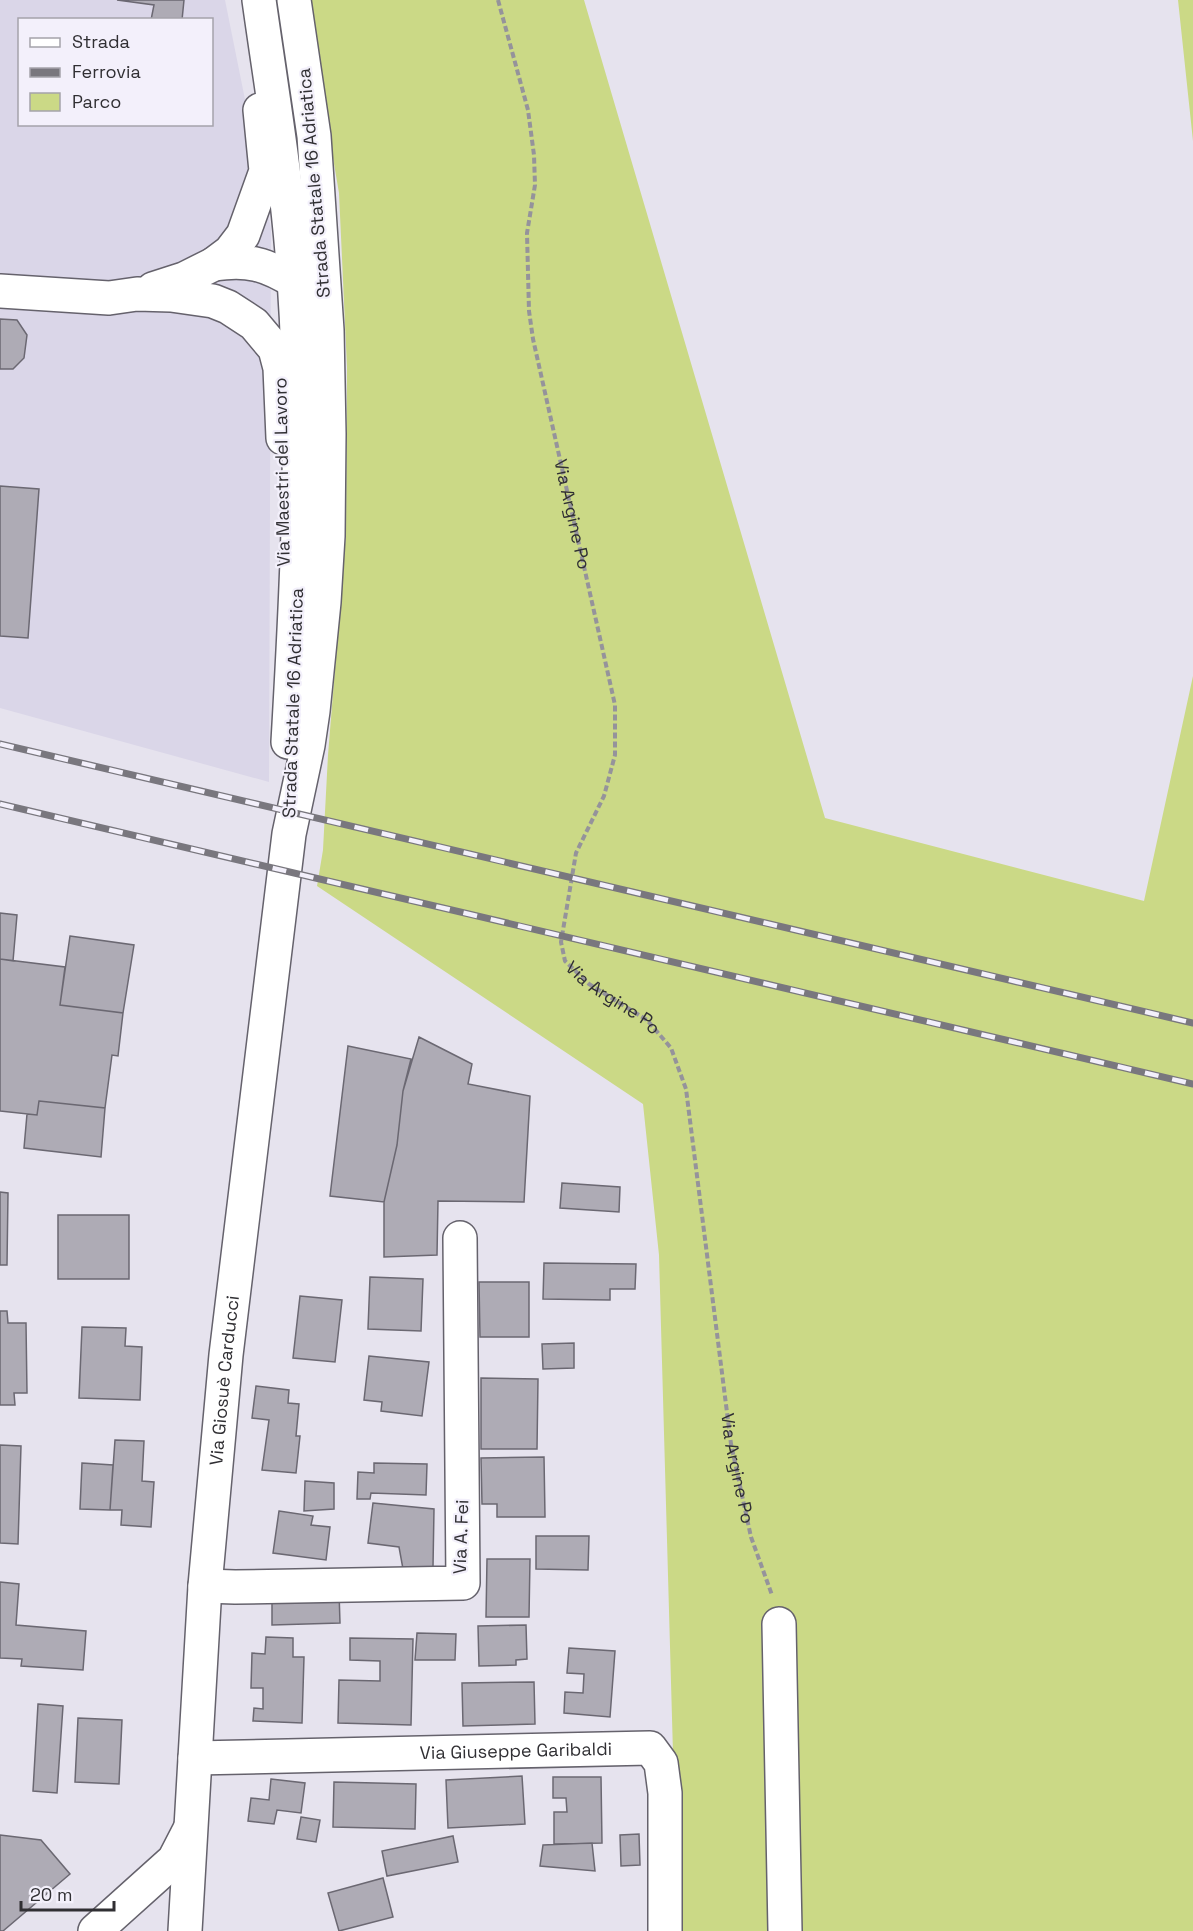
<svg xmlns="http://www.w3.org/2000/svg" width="1193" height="1931" font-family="'Space Grotesk',sans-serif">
  <rect width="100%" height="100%" fill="#e6e3ee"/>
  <path fill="#dad6e8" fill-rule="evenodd" d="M0,0H225L271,229L269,782L0,708ZM20,20H212V124H20Z"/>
  <path fill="#cbd986" d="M306,0H584L825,818L1144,901L1193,676V1931H678L659,1255L643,1104L317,886L323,850L328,755L346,533L347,367L339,193Z
    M1178,0H1193V141Z"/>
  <path fill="#aeabb5" stroke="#6b6872" stroke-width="1.5" d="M117,0H184L182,20H151L154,5Z
    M0,319L17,320L27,335L24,358L13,369H0Z
    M0,486L39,489L28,638L0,636Z
    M0,913L17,915L13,961L0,959Z
    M70,936L134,945L123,1013L60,1005Z
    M0,959L65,967L60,1005L123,1013L118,1056L112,1055L105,1108L39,1101L37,1115L0,1111Z
    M419,1037L472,1064L468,1084L530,1096L524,1202L438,1201L437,1255L384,1257V1202L397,1145L403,1091Z
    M348,1046L411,1059L403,1091L397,1145L384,1202L330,1196Z
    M39,1101L105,1108L101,1157L24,1148L27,1114L37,1115Z
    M562,1183L620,1187L619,1212L560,1208Z
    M0,1192L8,1193L7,1265H0Z
    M58,1215H129V1279H58Z
    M544,1263L636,1264L635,1289H610V1300L543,1299Z
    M370,1277L423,1279L421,1331L368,1329Z
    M479,1282H529V1337H480Z
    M300,1296L342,1300L335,1362L293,1358Z
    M0,1311H7L8,1323H26L27,1393H14L15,1405H0Z
    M82,1327L126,1328L125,1346L142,1347L140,1400L79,1398Z
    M574,1343V1368L543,1369L542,1344Z
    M369,1356L429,1362L422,1416L381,1411L382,1402L364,1400Z
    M481,1378L538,1379L537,1449H481Z
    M256,1386L289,1390L288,1403L299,1404L296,1436H300L296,1473L262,1470L269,1420L252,1418Z
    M115,1440L144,1441L142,1481L154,1482L151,1527L121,1525L122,1510H110Z
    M0,1445L21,1446L18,1544L0,1543Z
    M544,1457L545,1517H497V1504H482L481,1458Z
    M82,1463L113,1465L110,1510L80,1509Z
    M374,1463L427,1464L426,1495L371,1493L370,1499H357L358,1472L374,1473Z
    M305,1481L334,1483V1509L304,1511Z
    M373,1503L434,1509L433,1567L403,1569L399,1547L368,1543Z
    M279,1511L313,1516L311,1525L330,1527L326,1560L273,1553Z
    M536,1536H589L588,1570L536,1569Z
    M487,1559H530L529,1617H486Z
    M0,1582L19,1584L16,1625L86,1631L83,1670L21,1666L22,1659L0,1658Z
    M339,1592L340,1623L272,1625V1593Z
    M526,1625L527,1659L516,1660V1665L479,1666L478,1626Z
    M417,1633L456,1634L455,1660H415Z
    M266,1637L293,1638V1657H304L302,1723L253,1721L254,1708L263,1709V1688H251L252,1653L265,1654Z
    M350,1638L413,1639L411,1725L338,1723L339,1680L380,1681V1661L350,1660Z
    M569,1648L615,1651L610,1717L564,1713L565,1692L583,1693L584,1674L567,1673Z
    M534,1682L535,1724L463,1726L462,1683Z
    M38,1704L63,1706L57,1793L33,1791Z
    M78,1718L122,1720L119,1784L75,1782Z
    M522,1776L525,1824L448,1828L446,1780Z
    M553,1777H601L602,1843L554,1844V1812H567L566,1798H553Z
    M271,1779L305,1783L301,1813L277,1810L274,1824L248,1821L251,1798L269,1800Z
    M334,1782L416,1784L415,1829L333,1827Z
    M301,1817L320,1820L316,1842L297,1839Z
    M639,1834L640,1865L621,1866L620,1835Z
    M0,1835L41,1840L70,1874L3,1931H0Z
    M453,1836L458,1862L387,1876L382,1851Z
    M592,1843L595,1871L540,1866L543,1845Z
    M383,1878L393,1917L339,1931L328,1893Z"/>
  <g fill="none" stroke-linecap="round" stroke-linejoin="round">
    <g stroke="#65626c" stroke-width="36">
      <g id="minor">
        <path d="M214,264C248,259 266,264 295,282"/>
        <path d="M153,289L184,279L214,264L230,252L243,235L266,171L260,110"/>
        <path d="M0,291L109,298L137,294L171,295L213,301L228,307L254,324L275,349L280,368L283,438"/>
        <path d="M205,1586L235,1587L463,1583L460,1238"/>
        <path d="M779,1624L785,1931"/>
        <path id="s2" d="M195,1758L650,1748L661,1763L665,1793V1931"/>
      </g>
    </g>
    <g stroke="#65626c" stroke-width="36">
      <g id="major">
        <path d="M259,0C272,93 288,186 294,279C305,434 297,588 288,742"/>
        <path d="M95,1931L174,1860L190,1829"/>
        <path id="s3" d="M185,1931L205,1586L226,1355L289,834L308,745L313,711L324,602L328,536L329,434L327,330L314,136L294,0"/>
      </g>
    </g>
    <path stroke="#95939b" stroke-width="4" stroke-dasharray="6 3" stroke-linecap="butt" id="s1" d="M498,0L528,110L534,155L535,185L527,233L529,311L533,339L615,705V755L604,796L576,853L561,942L565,961L589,984L647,1020L671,1048L686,1089L731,1444L751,1537L772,1595"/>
    <use href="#minor" stroke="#fff" stroke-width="33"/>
    <use href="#major" stroke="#fff" stroke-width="33"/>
    <g stroke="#79777e" stroke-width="7">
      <path id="rail" d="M0,744L1193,1023
        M0,804L1193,1084"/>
    </g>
    <use href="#rail" stroke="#f3f0fb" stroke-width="4.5" stroke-dasharray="14" stroke-linecap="butt"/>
  </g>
  <g text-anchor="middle" stroke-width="4.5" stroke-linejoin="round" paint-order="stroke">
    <g font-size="18" fill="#302f33" stroke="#f3f0fb">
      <text transform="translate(314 183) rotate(-95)" y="6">Strada Statale 16 Adriatica</text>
      <text transform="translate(282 472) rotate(-91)" y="6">Via Maestri del Lavoro</text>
      <text dy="6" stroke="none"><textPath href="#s1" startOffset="524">Via Argine Po</textPath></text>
      <text transform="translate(293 703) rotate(-88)" y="6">Strada Statale 16 Adriatica</text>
      <text dy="6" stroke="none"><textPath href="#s1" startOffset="1046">Via Argine Po</textPath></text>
      <text dy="6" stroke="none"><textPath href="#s3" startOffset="552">Via Giosuè Carducci</textPath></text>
      <text dy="6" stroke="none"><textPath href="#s1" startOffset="1550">Via Argine Po</textPath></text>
      <text transform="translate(461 1537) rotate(-88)" y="6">Via A. Fei</text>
      <text dy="6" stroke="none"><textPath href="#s2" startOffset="321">Via Giuseppe Garibaldi</textPath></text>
    </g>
  </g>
  <rect x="18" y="18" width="195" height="108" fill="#f3f0fb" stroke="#a5a3ab" stroke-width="1.5"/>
  <rect x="30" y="38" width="30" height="9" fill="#ffffff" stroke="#a5a3ab" stroke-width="1.5"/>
  <text x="72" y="48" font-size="18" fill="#302f33">Strada</text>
  <rect x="30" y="68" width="30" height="9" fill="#79777e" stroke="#a5a3ab" stroke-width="1.5"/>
  <text x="72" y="78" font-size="18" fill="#302f33">Ferrovia</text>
  <rect x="30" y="93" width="30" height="18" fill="#cbd986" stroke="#a5a3ab" stroke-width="1.5"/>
  <text x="72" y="108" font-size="18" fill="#302f33">Parco</text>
  <path d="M21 1901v9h93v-9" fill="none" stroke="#302f33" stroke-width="3"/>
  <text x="30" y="1901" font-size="18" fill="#302f33" stroke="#f3f0fb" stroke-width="4.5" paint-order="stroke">20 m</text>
</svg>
